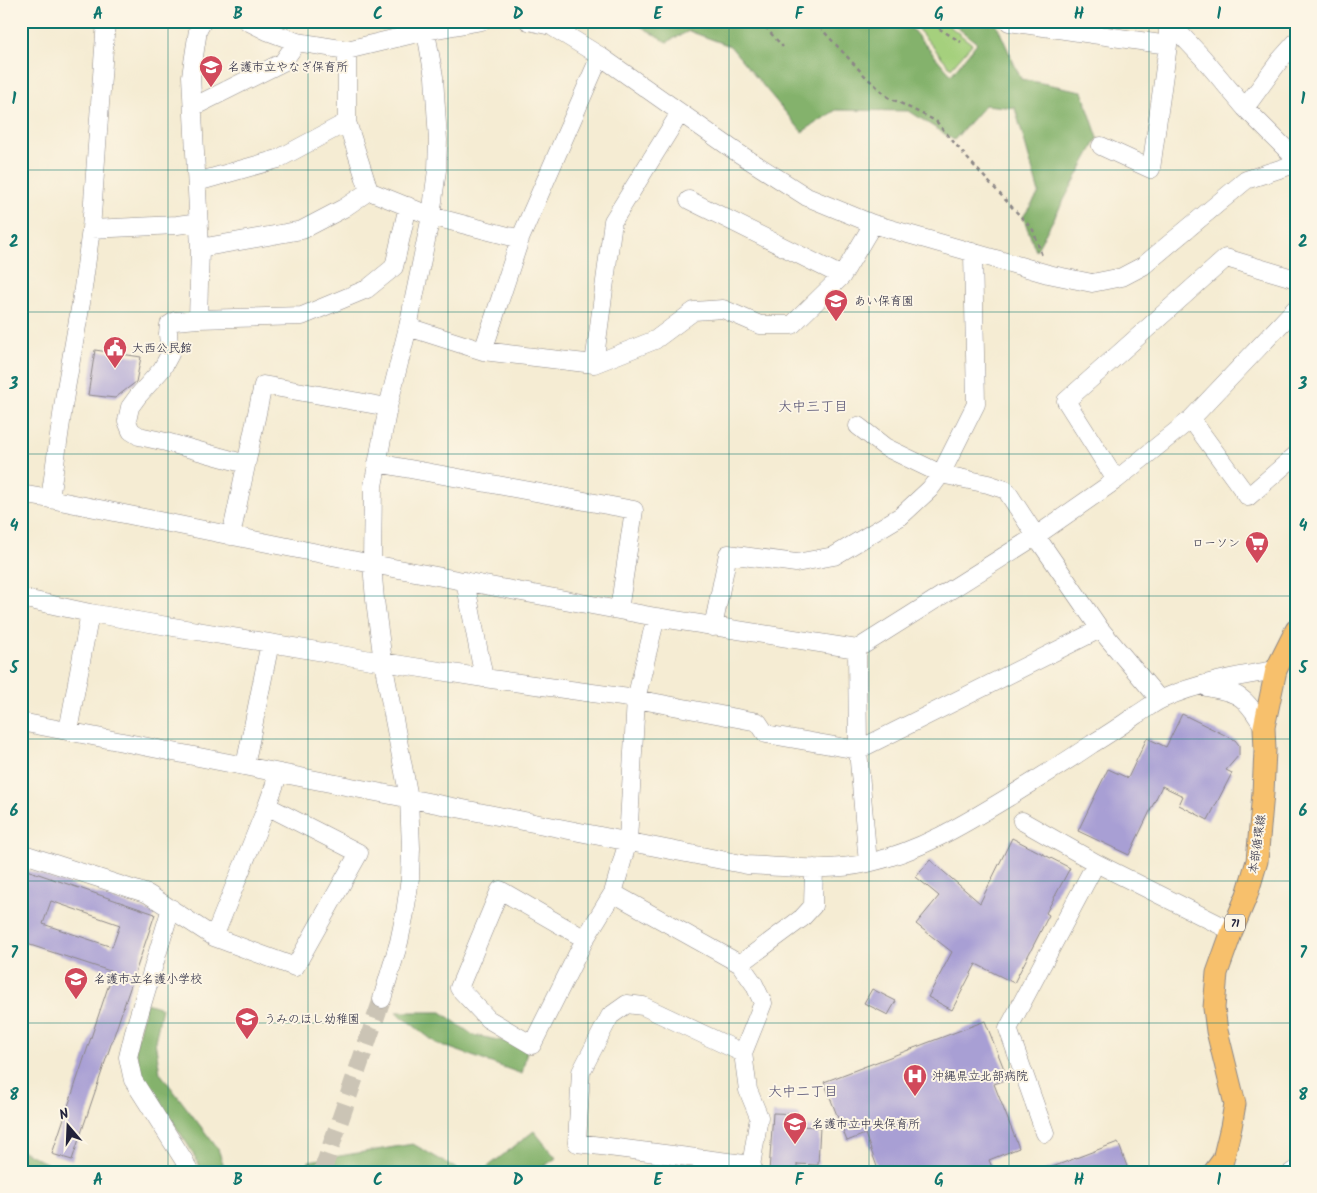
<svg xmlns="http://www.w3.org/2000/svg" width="1317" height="1193" font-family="Kalam,'Klee One',sans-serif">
  <rect width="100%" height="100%" fill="#fcf5e5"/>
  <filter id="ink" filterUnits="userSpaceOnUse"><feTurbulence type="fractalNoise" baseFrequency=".02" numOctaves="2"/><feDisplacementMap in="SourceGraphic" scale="10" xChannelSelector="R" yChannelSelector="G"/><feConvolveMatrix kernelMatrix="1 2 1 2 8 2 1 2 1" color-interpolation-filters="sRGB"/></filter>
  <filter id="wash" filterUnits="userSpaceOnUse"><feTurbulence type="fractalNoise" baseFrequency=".0096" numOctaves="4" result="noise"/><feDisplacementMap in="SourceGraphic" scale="20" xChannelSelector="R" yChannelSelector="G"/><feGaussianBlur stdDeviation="1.12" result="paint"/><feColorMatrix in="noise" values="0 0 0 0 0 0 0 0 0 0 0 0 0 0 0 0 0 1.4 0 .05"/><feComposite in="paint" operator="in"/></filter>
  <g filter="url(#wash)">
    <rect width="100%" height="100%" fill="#f5ecd3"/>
    <path fill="#a5d07d" stroke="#64795c" d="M911,21H943L972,44L951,68Z"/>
    <path fill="#84b26c" stroke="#536a54" d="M632,21H905L951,75L977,43L949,21H995L1021,79L1082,91L1098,138L1036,251L1023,217L1039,193L1015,108L985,105L954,140L909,111L836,110L802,132L730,46L689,31L667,42Z
      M146,1003L162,1008L155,1041L160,1073L218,1149L226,1172H203L190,1148L143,1077L135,1049Z
      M396,1012H441L473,1035L528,1046L522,1074L436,1043Z
      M534,1131L556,1158L536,1172H481Z
      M413,1144L462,1172H307L309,1161Z
      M21,1150L56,1168L72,1172H21Z"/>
    <g id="blocks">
      <path fill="#a89fd4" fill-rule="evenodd" d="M95,350L141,357L136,382L115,398L88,395Z
        M1182,714L1235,740L1239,745V755L1226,770L1232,773L1208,820L1179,805L1183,796L1162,786L1129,855L1078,831L1108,769L1128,778L1147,738L1166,747Z
        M1012,838L1070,868L1046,913L1049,915L1014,983L976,964L952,1010L928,997L952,952L916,924L939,896L916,877L930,860L980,903Z
        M21,868L155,914L72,1160L52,1154L113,972L21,942ZM51,901L120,925L112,947L43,924Z
        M872,989L896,1001L888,1015L864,1003Z
        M985,1021L1008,1079L994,1084L1019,1148L989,1160L994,1172H879L865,1134L847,1141L824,1082Z
        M773,1113L800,1114L799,1126L820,1127L818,1165L797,1164V1172H769Z
        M1118,1142L1129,1172H1043L1042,1171Z"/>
    </g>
  </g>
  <g filter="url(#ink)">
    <use href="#blocks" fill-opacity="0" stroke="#8c8787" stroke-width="1"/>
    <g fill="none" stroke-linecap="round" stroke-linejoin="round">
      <path stroke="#cbc4b5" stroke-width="18" stroke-dasharray="18 9" stroke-linecap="butt" d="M322,1172L382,999"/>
      <g stroke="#8c8787" stroke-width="19">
        <path id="minor" d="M247,21L267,31L297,42L347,50L426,31L482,21
          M528,21L551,26L600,56L735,151L807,197L873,224L1048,274L1092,283L1122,277L1143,266L1246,180L1292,165H1296
          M1008,21L1009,22L1168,45
          M1168,21L1203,58L1245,108L1280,60L1296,42
          M347,50V122L369,191
          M193,107L283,62L297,42
          M1245,108L1296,159
          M1101,146L1151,169L1168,45V21
          M197,182L278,159L347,122
          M369,191L431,216L520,239
          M689,200L842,276
          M91,229L177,225L199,222
          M200,248L302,230L344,208L369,191
          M198,319L200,248L191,76L198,30L203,21
          M408,327L483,351L594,364L655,340L694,311L723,309L760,325H792L842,276L873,224
          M483,351L520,239L600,56
          M594,364L613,221L680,113
          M1191,419L1248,497L1296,455
          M858,426L885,447L941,474L988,484L1006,490L1036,536L1100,629L1160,700
          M377,463L634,510L619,610
          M246,464L166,442L139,436L131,431L127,421L130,407L138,396L162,369L170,354L168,334L169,325L175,321L198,319L302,316L367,289L394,267L408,206
          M1116,480L1066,401L1226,258L1296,279
          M21,494L50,499L372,564L656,617L857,649L1036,536L1116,480L1191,419L1296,308
          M50,499L65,394L81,303L91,229L106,21
          M231,536L263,385L388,407
          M465,581L484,678L636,699L758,722L766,734L858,750L1100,629
          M21,598L90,613L383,662L484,678
          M713,627L728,554L796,563L834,556L901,516L930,489L941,474L976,404L973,252
          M857,649L858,750L868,863
          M1206,687C1217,689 1232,691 1241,698C1251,705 1257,717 1264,727
          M21,722L747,865C787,867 829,872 868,863C921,851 966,823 1012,795C1039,778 1066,762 1092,744C1107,735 1122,725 1136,715C1145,710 1153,703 1162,699C1198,683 1238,676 1276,670
          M68,731L90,613
          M245,766L270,643
          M1022,821L1096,863L1232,931
          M21,853L148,894L214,937L295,967L359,853L267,806
          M500,890L585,939L532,1045L488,1019L459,988Z
          M613,893L740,964L754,984L763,1003L743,1053L748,1090L759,1117L750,1172
          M171,908L135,1028L128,1057L133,1080L185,1162L189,1172
          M214,937L267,806L279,773
          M585,939L613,893L628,841L636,699L656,617
          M740,964L802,918L813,906L814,868
          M382,999L399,942L405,913L410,878L411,848L409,798L383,662L375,600L372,564L373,486L388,407L408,327L431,216L437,170L438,140L434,77L424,21
          M743,1053L643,1006L627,1004L610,1016L581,1072L577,1143L752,1165
          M1045,1133L1008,1029L1096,863
          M1292,1172L1296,1170"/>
      </g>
      <g stroke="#8c8787" stroke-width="23">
        <path id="major" d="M1214,1172L1223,1160L1231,1127L1235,1104L1217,1031L1214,1008L1217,973L1232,931L1247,895L1257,861L1263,793L1265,750L1264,727L1276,670L1296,630"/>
      </g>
      <path stroke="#8c8787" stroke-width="2.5" stroke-dasharray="4 4" stroke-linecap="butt" d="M760,21L783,47
        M814,21L866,77L888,97L936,121L967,158L1033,230L1042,256
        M925,21L943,31L961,42"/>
      <use href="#minor" stroke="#fff" stroke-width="18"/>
      <use href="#major" stroke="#f7c06c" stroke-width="21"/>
    </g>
  </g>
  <path fill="none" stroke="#0f766e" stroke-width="1" stroke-opacity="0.55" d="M168,21V1172M308,21V1172M448,21V1172M588,21V1172M729,21V1172M869,21V1172M1009,21V1172M1149,21V1172M21,170H1296M21,312H1296M21,454H1296M21,596H1296M21,739H1296M21,881H1296M21,1023H1296"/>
  <defs>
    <g id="school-pin" transform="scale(1.25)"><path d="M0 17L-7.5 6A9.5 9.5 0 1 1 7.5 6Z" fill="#d1495b" stroke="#fcf5e5"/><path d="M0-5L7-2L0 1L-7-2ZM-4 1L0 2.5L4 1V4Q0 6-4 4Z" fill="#fff"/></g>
    <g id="civic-pin" transform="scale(1.25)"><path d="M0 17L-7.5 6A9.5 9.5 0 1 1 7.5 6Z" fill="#d1495b" stroke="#fcf5e5"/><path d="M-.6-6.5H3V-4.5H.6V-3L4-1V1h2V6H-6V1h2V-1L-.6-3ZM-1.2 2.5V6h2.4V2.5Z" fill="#fff"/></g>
    <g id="supermarket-pin" transform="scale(1.25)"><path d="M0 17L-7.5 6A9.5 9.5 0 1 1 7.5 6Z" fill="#d1495b" stroke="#fcf5e5"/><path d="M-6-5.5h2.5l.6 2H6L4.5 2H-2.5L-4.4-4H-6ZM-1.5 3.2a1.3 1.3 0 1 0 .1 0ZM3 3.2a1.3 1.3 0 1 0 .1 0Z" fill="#fff"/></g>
    <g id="hospital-pin" transform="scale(1.25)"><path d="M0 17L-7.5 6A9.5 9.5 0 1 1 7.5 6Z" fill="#d1495b" stroke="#fcf5e5"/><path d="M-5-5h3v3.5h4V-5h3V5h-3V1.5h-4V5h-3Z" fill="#fff"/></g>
  </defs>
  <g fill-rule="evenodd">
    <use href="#school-pin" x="211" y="67"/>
    <use href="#school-pin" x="836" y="301"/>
    <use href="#civic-pin" x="115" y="348"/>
    <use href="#supermarket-pin" x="1257" y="543"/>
    <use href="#school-pin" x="76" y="979"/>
    <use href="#school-pin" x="247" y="1019"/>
    <use href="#hospital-pin" x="915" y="1076"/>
    <use href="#school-pin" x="795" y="1124"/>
  </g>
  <g text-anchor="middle" stroke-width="4" stroke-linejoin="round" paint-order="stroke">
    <rect fill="#fcf5e5" stroke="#63616e" stroke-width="1" x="1225" y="914.5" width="20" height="17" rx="4"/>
    <g font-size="11" font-weight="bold" fill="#22223b">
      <text x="1235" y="927">71</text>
    </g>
    <g font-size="12" fill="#22223b" stroke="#fcf5e5" text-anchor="start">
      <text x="228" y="71">名護市立やなぎ保育所</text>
      <text x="854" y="305">あい保育園</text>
      <text x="132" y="352">大西公民館</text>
      <text x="1240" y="547" text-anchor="end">ローソン</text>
      <text x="94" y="983">名護市立名護小学校</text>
      <text x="264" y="1023">うみのほし幼稚園</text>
      <text x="932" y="1080">沖縄県立北部病院</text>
      <text x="812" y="1128">名護市立中央保育所</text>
    </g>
    <g font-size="12" fill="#22223b" stroke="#fcf5e5">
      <text transform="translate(1257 844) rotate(-82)" y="4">本部循環線</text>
    </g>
    <g font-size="14" fill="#514e71" stroke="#fcf5e5">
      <text x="813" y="411">大中三丁目</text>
      <text x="803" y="1096">大中二丁目</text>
    </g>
  </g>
  <rect width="1317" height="1193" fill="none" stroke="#fcf5e5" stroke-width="55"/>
  <g transform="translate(68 1126) rotate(341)" stroke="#fcf5e5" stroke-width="4" paint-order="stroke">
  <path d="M0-4L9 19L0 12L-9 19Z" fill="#22223b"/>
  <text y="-8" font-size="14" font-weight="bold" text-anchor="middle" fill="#22223b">N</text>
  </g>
  <rect x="28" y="28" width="1262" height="1138" fill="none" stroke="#0f766e" stroke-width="2"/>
  <g font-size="16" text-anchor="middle" font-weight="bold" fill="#0f766e">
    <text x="98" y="19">A</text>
    <text x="238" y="19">B</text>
    <text x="378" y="19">C</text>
    <text x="518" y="19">D</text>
    <text x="658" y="19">E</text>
    <text x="799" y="19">F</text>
    <text x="939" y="19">G</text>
    <text x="1079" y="19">H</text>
    <text x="1219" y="19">I</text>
    <text x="14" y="104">1</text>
    <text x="1303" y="104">1</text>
    <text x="14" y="247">2</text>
    <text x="1303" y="247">2</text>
    <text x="14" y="389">3</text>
    <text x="1303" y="389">3</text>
    <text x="14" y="531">4</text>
    <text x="1303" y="531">4</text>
    <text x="14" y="673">5</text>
    <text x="1303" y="673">5</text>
    <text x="14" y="816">6</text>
    <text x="1303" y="816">6</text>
    <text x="14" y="958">7</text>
    <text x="1303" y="958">7</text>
    <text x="14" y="1100">8</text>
    <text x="1303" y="1100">8</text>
    <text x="98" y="1185">A</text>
    <text x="238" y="1185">B</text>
    <text x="378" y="1185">C</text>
    <text x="518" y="1185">D</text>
    <text x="658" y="1185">E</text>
    <text x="799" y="1185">F</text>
    <text x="939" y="1185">G</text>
    <text x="1079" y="1185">H</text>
    <text x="1219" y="1185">I</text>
  </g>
</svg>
